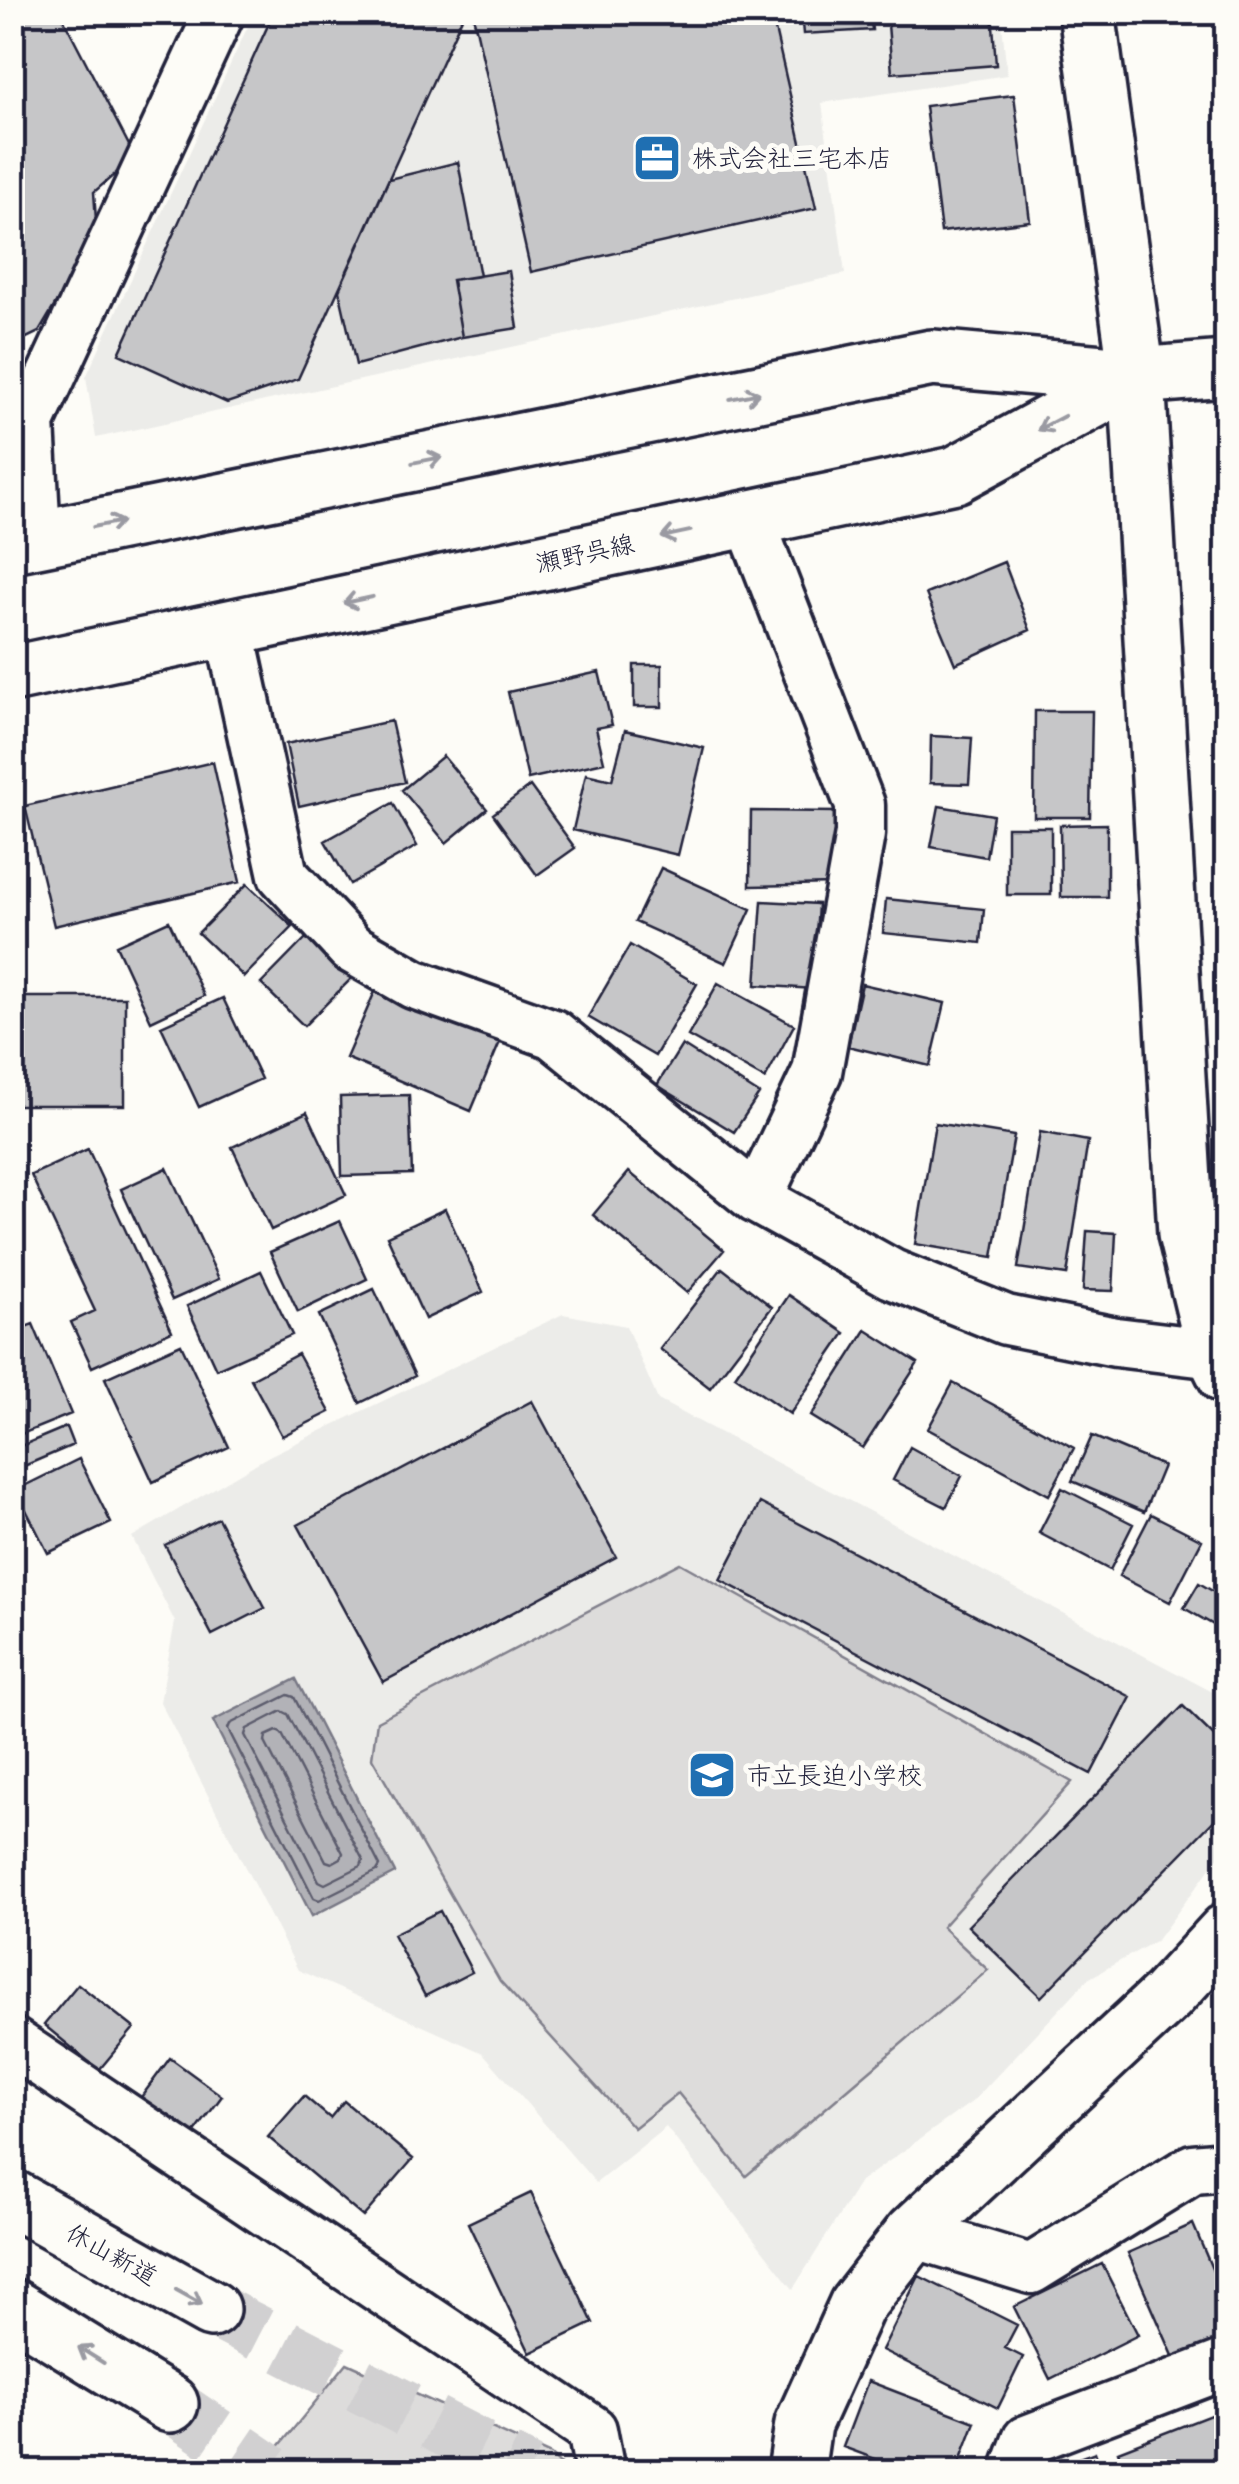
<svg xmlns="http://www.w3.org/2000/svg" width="1239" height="2484" font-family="Pangolin,'Klee One',sans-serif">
  <rect width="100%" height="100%" fill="#fdfcf7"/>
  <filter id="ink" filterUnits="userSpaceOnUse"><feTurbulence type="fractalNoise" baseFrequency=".01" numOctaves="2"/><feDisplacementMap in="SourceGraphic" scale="20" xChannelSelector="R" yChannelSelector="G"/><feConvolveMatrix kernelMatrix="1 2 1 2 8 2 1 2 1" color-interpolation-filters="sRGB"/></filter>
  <g filter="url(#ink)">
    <path fill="#ecece9" d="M254,13H1001L1007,75L822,103L845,274L96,438L86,377Z
      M563,1314L626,1326L658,1400L1226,1699V1847L1157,1940L1088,1979L973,2101L860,2182L793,2289L666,2127L596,2183L483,2053L298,1970L160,1702L175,1622L132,1537L269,1456Z"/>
    <path fill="#dddcdb" stroke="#807f8b" stroke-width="2.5" d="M680,1563L1072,1782L942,1927L988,1970L746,2176L678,2093L634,2128L500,1981L372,1758L377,1721Z
      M347,2363L551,2455L566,2471H259Z"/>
    <path fill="#b2b2b7" stroke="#787885" stroke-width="2.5" d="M296,1679L395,1873L312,1916L213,1721Z"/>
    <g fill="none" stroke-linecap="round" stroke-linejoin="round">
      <path stroke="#5c5c6d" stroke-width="2.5" d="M288,1695L294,1697L380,1866L377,1871L319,1900L314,1898L228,1729L230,1724Z
        M282,1711L288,1714L363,1860L361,1866L325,1884L319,1881L245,1735L247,1729Z
        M277,1731L282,1734L343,1853L341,1858L332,1863L326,1861L265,1742L266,1736Z"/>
    </g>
    <path fill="#c6c6c8" stroke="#22223b" stroke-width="2.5" d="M27,12H60L135,157L94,192L97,234L39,332L12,345V20Z
      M274,12H457L463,15L298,379L227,403L119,354Z
      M485,12H771L816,208L531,272L473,15Z
      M801,12H870L872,30L803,34Z
      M887,12H992L996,65L892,73Z
      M1182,12H1226V22L1183,23Z
      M1014,95L1030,221L941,232L925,106Z
      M458,162L480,276L452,280L462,337L356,365L339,290L389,179Z
      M509,271L518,328L462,337L452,280Z
      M1004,562L1030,630L955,664L926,594Z
      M634,665H662V707H634Z
      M599,672L612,725L596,728L604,762L528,779L508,692Z
      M1035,711H1092L1090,817H1034Z
      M391,721L405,782L299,806L286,744Z
      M625,730L704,748L678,855L573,830L586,774L612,780Z
      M931,736L972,738L969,784L930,783Z
      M443,756L487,809L446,843L402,790Z
      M213,762L240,882L54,926L25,806Z
      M530,786L575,848L537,875L493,814Z
      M393,803L417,846L350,884L325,841Z
      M939,806L993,815L986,857L931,847Z
      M751,811L836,812L832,884L750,886Z
      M1107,824V897H1061L1060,825Z
      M1007,827H1051V895H1007Z
      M661,868L751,909L726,963L635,922Z
      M247,884L293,927L244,977L198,933Z
      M886,899L984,909L981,943L883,933Z
      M762,901L818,904L813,989L756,985Z
      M169,921L204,996L151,1021L116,945Z
      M309,935L352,978L304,1026L261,984Z
      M630,945L697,984L655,1056L588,1017Z
      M718,983L794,1025L765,1079L688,1036Z
      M862,984L945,1003L930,1066L848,1046Z
      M376,989L500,1042L471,1111L346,1058Z
      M16,997H125V1105H16Z
      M223,998L261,1079L199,1107L161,1026Z
      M682,1045L759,1094L734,1132L657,1085Z
      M409,1095L412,1174L342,1176L340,1097Z
      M307,1112L346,1195L271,1230L232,1147Z
      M935,1123L1014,1136L993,1257L915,1244Z
      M1040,1132L1088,1141L1067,1275L1018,1268Z
      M88,1149L172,1331L92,1367L71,1322L95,1311L31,1175Z
      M167,1168L219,1279L172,1300L121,1189Z
      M629,1172L724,1250L687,1293L593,1215Z
      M445,1209L483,1292L425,1319L387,1236Z
      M340,1221L367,1279L298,1312L270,1252Z
      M1087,1231L1116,1233L1113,1291L1083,1290Z
      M722,1268L772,1307L710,1388L660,1349Z
      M261,1271L292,1335L216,1369L187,1306Z
      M374,1289L415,1376L360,1403L319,1315Z
      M789,1295L845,1333L790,1414L735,1376Z
      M12,1297L21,1320L12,1323Z
      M33,1324L71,1414L12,1438V1332Z
      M866,1330L918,1363L863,1448L811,1416Z
      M181,1344L229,1447L153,1482L105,1378Z
      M298,1354L330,1412L282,1436L251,1379Z
      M953,1383L1074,1448L1049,1495L928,1429Z
      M532,1401L616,1557L383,1682L298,1525Z
      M66,1427L73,1445L24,1466L16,1448Z
      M1092,1436L1163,1466L1144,1512L1072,1481Z
      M910,1447L962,1476L946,1507L893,1480Z
      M79,1459L111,1523L48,1553L16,1490Z
      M1062,1488L1133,1524L1110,1570L1039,1533Z
      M760,1503L1131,1697L1091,1774L720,1580Z
      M1151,1514L1202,1540L1170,1602L1119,1576Z
      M218,1518L265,1608L212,1635L165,1545Z
      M1199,1583L1226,1599V1632L1184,1608Z
      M1183,1706L1226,1748V1808L1041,1997L968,1926Z
      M440,1911L472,1972L425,1996L393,1934Z
      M78,1984L134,2028L99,2070L44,2025Z
      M170,2058L222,2096L191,2138L139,2100Z
      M304,2096L330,2118L344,2101L413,2159L363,2217L268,2137Z
      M531,2193L593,2323L530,2353L468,2223Z
      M1193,2224L1226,2302V2336L1174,2358L1128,2253Z
      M1102,2264L1138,2335L1050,2379L1014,2307Z
      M919,2276L1017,2325L1005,2348L1023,2357L998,2408L882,2350Z
      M868,2381L975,2422L956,2472H944L910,2458L905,2470L843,2447Z
      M1226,2409V2472H1126L1118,2451Z
      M1095,2452L1102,2472H1041Z"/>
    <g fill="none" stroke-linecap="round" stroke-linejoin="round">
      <path stroke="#d1d0d1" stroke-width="55" stroke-dasharray="55 28" stroke-linecap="butt" d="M211,2309L529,2472
        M170,2404L270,2472"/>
      <g stroke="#22223b" stroke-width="55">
        <path id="street" d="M749,518L860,805V834L817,1072L757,1199
          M36,538L30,422L220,12
          M229,627L283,875L351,948L414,984L553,1034L757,1199L892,1274L1006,1320L1116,1342L1215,1354
          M12,2042L592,2430L600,2472
          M913,2233L1031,2269L1193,2169L1226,2166
          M1015,2472L1027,2440L1226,2364"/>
      </g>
      <g stroke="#22223b" stroke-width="62">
        <path id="secondary" d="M1087,12L1137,376L1186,1234L1215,1354L1226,1376
          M12,544L932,358L1137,376L1226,369
          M12,674L955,475L1137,376
          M796,2472L803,2424L857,2305L913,2233L1167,1996L1226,1932"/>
      </g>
      <g stroke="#22223b" stroke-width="62">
        <path id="highway" d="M12,2198L211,2309
          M12,2307L170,2404"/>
      </g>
      <use href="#street" stroke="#fdfcf7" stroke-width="48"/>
      <use href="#secondary" stroke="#fdfcf7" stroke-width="55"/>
      <use href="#highway" stroke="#fdfcf7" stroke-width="55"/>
    </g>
    <defs><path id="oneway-shaft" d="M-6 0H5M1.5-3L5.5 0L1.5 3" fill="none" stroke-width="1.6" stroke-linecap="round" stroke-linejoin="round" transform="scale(2.5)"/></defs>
    <g stroke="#9a9aa2">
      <use href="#oneway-shaft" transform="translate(745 396) rotate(-11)"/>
      <use href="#oneway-shaft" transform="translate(1051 423) rotate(152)"/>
      <use href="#oneway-shaft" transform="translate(427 460) rotate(-11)"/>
      <use href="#oneway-shaft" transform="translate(108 524) rotate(-11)"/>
      <use href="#oneway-shaft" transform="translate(676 534) rotate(168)"/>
      <use href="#oneway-shaft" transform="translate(358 600) rotate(168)"/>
      <use href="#oneway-shaft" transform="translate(189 2297) rotate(29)"/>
      <use href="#oneway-shaft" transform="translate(91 2355) rotate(-148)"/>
    </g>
  </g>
  <defs>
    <g id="office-square" transform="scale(2.5)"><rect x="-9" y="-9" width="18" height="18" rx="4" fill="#1f6fb2" stroke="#fdfcf7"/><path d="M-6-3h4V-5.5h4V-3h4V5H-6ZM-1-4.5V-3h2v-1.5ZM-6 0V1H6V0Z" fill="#fff"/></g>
    <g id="school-square" transform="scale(2.5)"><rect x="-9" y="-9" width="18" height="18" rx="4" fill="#1f6fb2" stroke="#fdfcf7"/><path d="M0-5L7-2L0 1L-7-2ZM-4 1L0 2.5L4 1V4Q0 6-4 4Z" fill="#fff"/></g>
  </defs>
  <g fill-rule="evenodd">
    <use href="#office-square" x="657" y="158"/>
    <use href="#school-square" x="712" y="1775"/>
  </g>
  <g text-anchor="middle" stroke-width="10" stroke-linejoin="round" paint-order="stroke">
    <g font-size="25" fill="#22223b" stroke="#fdfcf7" text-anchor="start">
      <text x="692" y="167">株式会社三宅本店</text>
      <text x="747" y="1784">市立長迫小学校</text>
    </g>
    <g font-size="25" fill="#22223b" stroke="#fdfcf7">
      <text transform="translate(585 553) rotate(-12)" y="9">瀬野呉線</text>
      <text transform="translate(112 2254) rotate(29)" y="9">休山新道</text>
    </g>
  </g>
  <rect width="1239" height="2484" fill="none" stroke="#fdfcf7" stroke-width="50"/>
  <rect x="25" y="25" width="1189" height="2434" fill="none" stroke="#22223b" stroke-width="4" filter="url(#ink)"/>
</svg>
